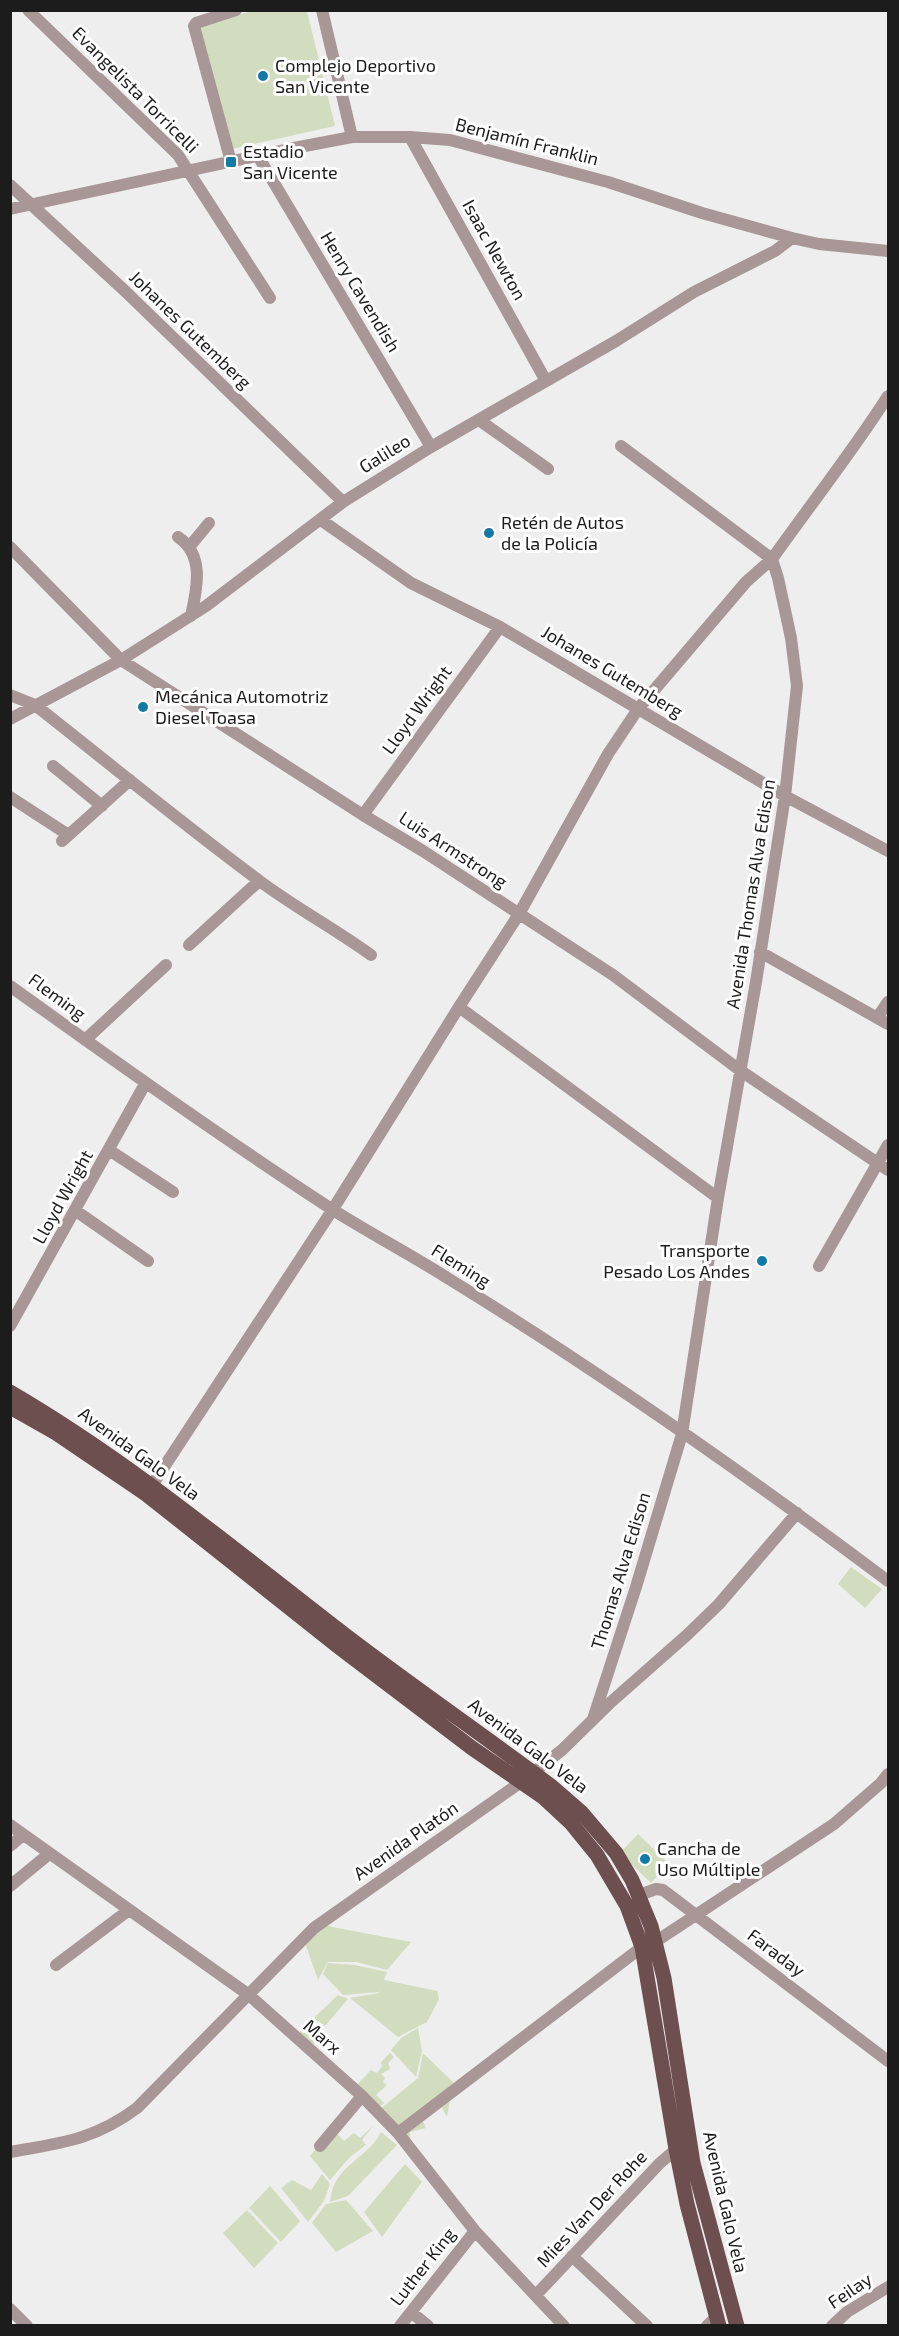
<svg xmlns="http://www.w3.org/2000/svg" width="899" height="2336" font-family="'Exo 2',sans-serif">
  <rect width="100%" height="100%" fill="#eeeeef"/>
  <path fill="#d2ddbf" d="M253,11H307L335,126L223,151L191,26Z
    M851,1567L882,1589L865,1608L838,1584Z
    M638,1834L669,1864L651,1883L620,1853Z
    M322,1925L411,1942L387,1970L356,1962H328L318,1980L304,1940Z
    M328,1963L355,1965L387,1972L384,1980L437,1991L439,1999L427,2022L398,2037L350,1998L379,1993L380,1989L379,1992L343,1995L323,1974Z
    M338,1995L348,1999L325,2026L318,2021L312,2028L316,2032L313,2034L318,2041L309,2047L295,2036Z
    M418,2028L422,2051L416,2077L391,2050L401,2038Z
    M390,2053L394,2057L388,2063L390,2069L381,2074L385,2078L383,2082L387,2085L376,2095L384,2103L374,2111L353,2089L371,2070L377,2073L382,2066L381,2062Z
    M423,2053L453,2082L447,2117L439,2102L420,2116L426,2128L410,2132L411,2148L379,2110L418,2078Z
    M338,2122L336,2133L344,2141L354,2133L360,2138L373,2126L362,2140L366,2145L350,2157L330,2180L310,2156Z
    M381,2132L397,2145L348,2196L330,2202C331,2196 332,2188 335,2183C346,2162 371,2153 381,2132Z
    M405,2164L422,2182L382,2237L364,2212Z
    M322,2174L330,2184L324,2201L308,2222L281,2188L292,2180L311,2190Z
    M270,2186L300,2221L281,2242L249,2208Z
    M346,2200L373,2231L336,2252L312,2223L326,2204Z
    M247,2210L278,2243L254,2268L223,2233Z"/>
  <g fill="none" stroke-linecap="round" stroke-linejoin="round">
    <path stroke="#a99696" stroke-width="12" d="M28,10L178,155L270,298
      M322,10L352,137
      M410,137L546,381
      M258,156L431,447
      M231,162L194,26L196,23L236,10
      M10,185L125,291L343,502
      M10,209L294,148L352,137H410L450,140L608,182L702,213L792,238L819,244L888,251
      M479,420L548,469
      M321,520L411,583L500,627L785,796L888,851
      M178,537C205,555 197,589 191,616
      M190,546L209,523
      M10,547L121,660L363,815L423,851L613,975L741,1071L888,1170
      M10,695L35,705C110,764 184,825 261,882C296,908 335,929 371,955
      M10,719L121,660L206,606L343,502L431,447L616,341L694,292L775,251L792,238
      M53,766L102,806
      M10,797L67,834
      M363,815L500,627
      M62,841L130,780
      M189,945L259,881
      M760,952L888,1024
      M10,986C116,1062 221,1137 330,1208C369,1233 410,1254 449,1279C599,1371 748,1476 888,1581
      M459,1007L718,1198
      M877,1018L888,1002
      M85,1040L166,965
      M109,1150L173,1192
      M76,1211L148,1261
      M819,1266L888,1145
      M10,1326L145,1084
      M147,1493L333,1209L459,1007L519,914L608,754L638,709L746,582L772,559L621,446
      M593,1719L636,1587L682,1434L718,1198L756,982L785,796L797,686L791,638L778,578L772,559C811,504 852,452 888,396
      M10,1825L249,1995L362,2096L398,2133L475,2231L564,2326
      M10,1846L23,1835
      M10,1886L49,1854
      M639,1895L656,1889L663,1890L888,2061
      M655,1942L834,1824L881,1783L888,1774
      M56,1965L129,1910
      M398,2133L642,1947
      M320,2146L362,2096
      M10,2152C61,2143 94,2140 137,2108L314,1928L521,1782L562,1750L611,1702L687,1635L719,1604L797,1513
      M572,2256L647,2326
      M536,2295L660,2163L681,2145
      M10,2309L27,2326
      M411,2312L428,2326
      M400,2326L475,2231
      M707,2326L716,2317
      M832,2326L847,2312L888,2287"/>
    <path stroke="#6e4f4f" stroke-width="15" d="M10,1392C130,1462 236,1551 345,1635C413,1687 483,1735 551,1786L582,1813L616,1853L632,1880L651,1926L664,1978L693,2163L737,2326
      M10,1407L56,1433L146,1494L339,1647L472,1748L543,1797L571,1823L597,1855L627,1906L642,1947L676,2149L687,2204L719,2326"/>
  </g>
  <g fill="#1678a5" stroke="#fff" stroke-width="2">
    <circle cx="263" cy="76" r="6"/>
    <rect x="225" y="156" width="12" height="12" rx="3"/>
    <circle cx="489" cy="533" r="6"/>
    <circle cx="143" cy="707" r="6"/>
    <circle cx="762" cy="1261" r="6"/>
    <circle cx="645" cy="1859" r="6"/>
  </g>
  <g text-anchor="middle" stroke-width="6" stroke-linejoin="round" paint-order="stroke">
    <g font-size="18" fill="#1c1c1d" stroke="#fff" text-anchor="start">
      <text x="275" y="72">Complejo Deportivo<tspan x="275" dy="21">San Vicente</tspan></text>
      <text x="243" y="158">Estadio<tspan x="243" dy="21">San Vicente</tspan></text>
      <text x="501" y="529">Retén de Autos<tspan x="501" dy="21">de la Policía</tspan></text>
      <text x="155" y="703">Mecánica Automotriz<tspan x="155" dy="21">Diesel Toasa</tspan></text>
      <text x="750" y="1257" text-anchor="end">Transporte<tspan x="750" dy="21">Pesado Los Andes</tspan></text>
      <text x="657" y="1855">Cancha de<tspan x="657" dy="21">Uso Múltiple</tspan></text>
    </g>
    <g font-size="18" fill="#1c1c1d" stroke="#fff">
      <text transform="translate(135 90) rotate(45)" y="6">Evangelista Torricelli</text>
      <text transform="translate(527 142) rotate(14)" y="6">Benjamín Franklin</text>
      <text transform="translate(494 250) rotate(61)" y="6">Isaac Newton</text>
      <text transform="translate(360 292) rotate(59)" y="6">Henry Cavendish</text>
      <text transform="translate(190 330) rotate(44)" y="6">Johanes Gutemberg</text>
      <text transform="translate(385 454) rotate(-32)" y="6">Galileo</text>
      <text transform="translate(612 672) rotate(31)" y="6">Johanes Gutemberg</text>
      <text transform="translate(417 710) rotate(-54)" y="6">Lloyd Wright</text>
      <text transform="translate(453 850) rotate(33)" y="6">Luis Armstrong</text>
      <text transform="translate(751 894) rotate(-81)" y="6">Avenida Thomas Alva Edison</text>
      <text transform="translate(57 997) rotate(36)" y="6">Fleming</text>
      <text transform="translate(63 1197) rotate(-61)" y="6">Lloyd Wright</text>
      <text transform="translate(461 1266) rotate(32)" y="6">Fleming</text>
      <text transform="translate(139 1454) rotate(36)" y="6">Avenida Galo Vela</text>
      <text transform="translate(621 1571) rotate(-73)" y="6">Thomas Alva Edison</text>
      <text transform="translate(528 1746) rotate(37)" y="6">Avenida Galo Vela</text>
      <text transform="translate(406 1841) rotate(-35)" y="6">Avenida Platón</text>
      <text transform="translate(776 1953) rotate(37)" y="6">Faraday</text>
      <text transform="translate(322 2037) rotate(41)" y="6">Marx</text>
      <text transform="translate(725 2202) rotate(77)" y="6">Avenida Galo Vela</text>
      <text transform="translate(592 2209) rotate(-47)" y="6">Mies Van Der Rohe</text>
      <text transform="translate(423 2267) rotate(-52)" y="6">Luther King</text>
      <text transform="translate(850 2291) rotate(-34)" y="6">Feilay</text>
    </g>
  </g>
  <rect width="899" height="2336" fill="none" stroke="#1c1c1d" stroke-width="24"/>
</svg>
